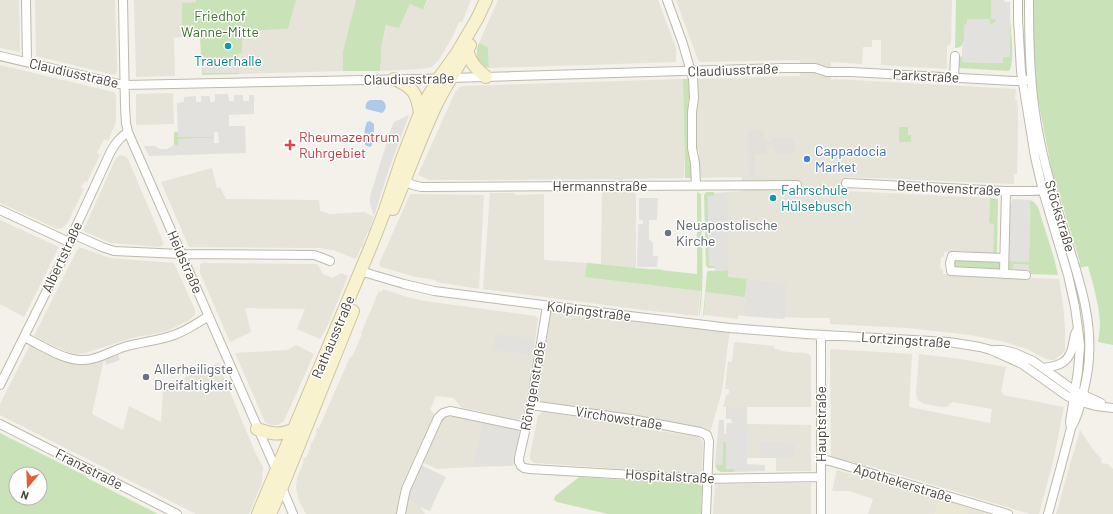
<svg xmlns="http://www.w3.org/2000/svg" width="1113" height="514" font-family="Barlow,sans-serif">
  <rect width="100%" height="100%" fill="#f3f1ea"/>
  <path fill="#e6e3d9" d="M0,0H19L20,50L19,52L0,48Z
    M35,0H115L117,70L116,74L114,75L36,56Z
    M134,0H196V2L182,3V37L174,38L175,76L136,77Z
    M296,0H356L343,51V71L239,74L238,53H242V31L288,29Z
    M428,0H471L462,22H459L453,36L440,58L432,67L421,69L380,71V64H381V48L387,24L399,28L410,4L423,10Z
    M498,0H658L676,48V62L489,68L488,47L479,43Z
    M676,0H952L951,43L947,47V69L881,65V40H872V47H863L862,64L831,62V81L834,79L1016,89L1015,100H1017L1018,108V139L1017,174H1014V184L846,177L845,191L990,198L989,223H994L993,255L944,252V256L941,258L940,268L943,270V274L1059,279L1063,304L1065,328V350L1062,354L1054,360H1050L1046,359L1029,350L1005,342L970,335L908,328L830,324V318H802L786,317L785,283L747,279L743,316L738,315V319L704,315L707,284L728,277V192L742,191V177L699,178V151L696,148L697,129L696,112L698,109L697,79L800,76V60L701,62L698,60Z
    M0,65L114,92L116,95V122L108,141L104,139L97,153L100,155L87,182L85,181L81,188L84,189L68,222L62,228L57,229L0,203Z
    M683,79L684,130V178L623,179L622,180L608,179L457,180H429L418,175L456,90L458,91V88L463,86Z
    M173,93L174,124L136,125V94Z
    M120,155L125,156L128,159L164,244L163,245L160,247L111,243L83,231L116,158Z
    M212,168L217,188L220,187L226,199L319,200L320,211L330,214L364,212L374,217L370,227L371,228L370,232L368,231L363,243L364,244L363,248L361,247L356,259L333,250L319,248L189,247L161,182Z
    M602,192H636V268L660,269L701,285L698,316L643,310L483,289L490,193H515V195L544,194V260L601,264Z
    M410,194L484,195L479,289L436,282V280L416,277L381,267L379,264Z
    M0,220L59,247L24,317L0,304Z
    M80,248H82L110,258L174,263L195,310V315L188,321L167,331L149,335L135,337L85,353L75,354L68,352L58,348L34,336L77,250Z
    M202,263L317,264L323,274L332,278L341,273L348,276L328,325L320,339L297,329L305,309L245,308L251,332L230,342L200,273V265Z
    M383,289L407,297L425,301L535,316L538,318L531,374L523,416L520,419L516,420L489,414L488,413L463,408L461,407L454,398L436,396L430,410L433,412L434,415L402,485L398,500L397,514H306L299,501L296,488L297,478L304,461L303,460L304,457L306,458L311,446L310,445L311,443H312L317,432L316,431L317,428H319L350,357H352L362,334L361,333L379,291L382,292Z
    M547,306L730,328L722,391L711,430L707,435L531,405Z
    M736,342L774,346V349L781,350V351L799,353V352L809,354L811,357V407H723L726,396L729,393V389H725L728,361L732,362L734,343Z
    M30,345L60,360L67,362L76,364H85L104,359L92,414L123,430L129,406L161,422L163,387L218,363L255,452L263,467L262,483L249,514H196L0,415V404Z
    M296,345L314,354L284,421L278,425H271L265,422L235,353L287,350Z
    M830,349L912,354L909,407L990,423L992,409L952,402L947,407H942L924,404L919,401L917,398L916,393L919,354L960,359L1006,367L1001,392H1003V395L1064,407L1053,462L1039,514H1030L867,465L866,466L831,456Z
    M542,412L617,422L653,430L661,432V431L699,437L702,440L703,443L702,470L700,472L697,474L535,463L532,462L530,458V454L538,416Z
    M451,416L482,422L472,467L437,469L422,462L440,423L445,417Z
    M747,424L811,425V471H776V458H795V444L761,442L760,458H747Z
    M1080,430L1094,451L1102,459L1101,463L1108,464L1113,469V514H1056Z
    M837,470L940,499L935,514H868L873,499L849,491H832Z
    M811,483V514H713L715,484Z
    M408,500L420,507L425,514H406Z
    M969,508L988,514H967Z"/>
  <path fill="#e3e0db" d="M747,130H764L765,141H773V137L794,139V154H775L773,145L766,146L768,154H755V177H749Z"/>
  <path fill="#eae7d5" d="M940,499L969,508L967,514H935Z"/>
  <path fill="#cae2b8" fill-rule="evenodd" d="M196,0H296L288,29L242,31V53H238L239,74L202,75L200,37H182V3L196,2Z
    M356,0H427L423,10L410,4L399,28L386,25L381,48V64H380V71H343V51Z
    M956,0H991V19H997C995,23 993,25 989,25V19L965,25C964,34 967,48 955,48Z
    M1033,0H1113V345L1098,342C1099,335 1100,329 1100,323C1099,304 1093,284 1088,266L1079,268L1078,265L1080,262L1052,171L1035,85L1032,63Z
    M1010,20C1011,31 1015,63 1009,71L958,68V59L962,56L963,62L1003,63V57H1010Z
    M479,43L488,47L489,68C477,64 474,54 479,43Z
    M683,79H690L691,98L688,100L690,160L692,163V178H685Z
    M899,127H908V135H911V142H899Z
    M174,132H178V137H214V138L178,139L179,145H174Z
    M697,192L701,194C701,234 705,274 700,314L699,316L701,291L585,277L587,263L655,270V269L660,270L697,274Z
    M706,192H714V196H708L709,265L715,266V268H708L706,266L704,195Z
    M990,198L998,199L997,255H993L994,224L989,223Z
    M1030,200L1034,202L1038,207L1054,258L1058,275L1029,274V265L1014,264L1013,271H1008V261H1029Z
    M956,260H1000C1001,264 1001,268 998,270L956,268L954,264Z
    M728,270V277L747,279L745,297L706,292L704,315L703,316L707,272L708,271Z
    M0,433L86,476L87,478L158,514H0ZM16,474H40V498H16Z
    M723,442H726V469H734V472H721L717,470L715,465H722Z
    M579,477L697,484L701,485L702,487L701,514H608L557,502L554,500L555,496Z"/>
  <path fill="#e2e1de" d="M991,0H1010H1004L1005,2H1010V57H1003V63L962,62V47L964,42V25H967V19H990V25L995,23L996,19H991Z
    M238,60L239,73H203L202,61Z
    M215,94H228L229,101H234V95H243V101H249V95H254V114L229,115V126H245L246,153L149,156L144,146H155L160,149H167L174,145H178V139L214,138V143H219L218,132H214V137H178L177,103L184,102V97L196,96V102H201V96H210V102H213L215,101Z
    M409,115L389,169L374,216L370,204V196L392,126L394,122Z
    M728,192V270L715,271V266H709L708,196H714V193Z
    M639,198H658L657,220H649V239L653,243V256H658L657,267H637L638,224H643V220H639Z
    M1012,199L1030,200L1029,262L1008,261L1009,203H1012Z
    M1014,264L1029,265V270H1013Z
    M747,279L786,283V317L784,319L743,316Z
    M495,334L534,339L532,355L493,350Z
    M118,354L120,360L106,365L104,359Z
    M726,407H747V464L765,465V471L734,472V469H726V442H723L722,465H715L719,420H724V434H726L727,423H732L731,419H726Z
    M482,422L513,428L519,431L520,436L513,466L472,467Z
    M760,442H791V444L795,443V458H760Z
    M421,465L446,477L437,495L430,511L420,507L408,500L412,485Z"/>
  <path fill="#aecae8" d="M370,100H382C387,104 387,109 382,113L366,109C365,105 366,102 370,100Z
    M370,121L374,124V130L372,145L370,147L365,145C364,138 364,128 367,122Z"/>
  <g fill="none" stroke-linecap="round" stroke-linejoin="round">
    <g stroke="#bdbaad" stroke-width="10">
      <path id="street" d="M26,0L27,62
        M123,0L125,107L126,123L128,132L277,472
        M667,0L683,44L693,79L694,98L692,112V148L695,163L696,186
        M1018,0V19L1021,71L1035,157L1043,191L1068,275L1075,307L1079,336L1080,346L1078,371L1070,422L1071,428L1060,470L1048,514
        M1029,0C1029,47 1030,95 1040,141C1047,175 1057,208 1067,240C1078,277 1092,316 1089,356C1089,369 1086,381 1083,394C1080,404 1078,417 1072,426
        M0,56L119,84L125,85L416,79L784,68H815L827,72H851L1014,81L1031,80
        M954,78L955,56
        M403,177L404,181L413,185L421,187L797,185
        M846,183L1006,191H1031L1047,190
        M0,210L69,242
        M73,234L102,247L114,251L181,254L314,255L320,257L330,261
        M1004,258L952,256L950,263L951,271L1026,275
        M360,271L404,284L434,291L638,317L730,328L806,334L949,342L980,347L991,350L1022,364L1067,396L1081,402L1096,406L1113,408
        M1004,274L1006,191
        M547,306L531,405L519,458V462L521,466L524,468L530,469L701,479L821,477
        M24,337C41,345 61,359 80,360C95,361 109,352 124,347C140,342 158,341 174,335C186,331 197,323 209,316
        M995,350H1003L1015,353L1033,361L1075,391L1101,403
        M1043,368C1059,366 1070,363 1073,344C1074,340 1074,336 1076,332
        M0,385L67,250L69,242L110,153C115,144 119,138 128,132
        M531,405L631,419L700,432L707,435L709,441L706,514
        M0,424L177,514
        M821,459L830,461L1008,514
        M281,485L293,514
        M401,514L404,498L406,489L438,418L443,413L450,411L526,427
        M821,514V335"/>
    </g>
    <g stroke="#cdc69f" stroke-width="14">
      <path id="secondary" d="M467,50C471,64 476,68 486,77
        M394,79C413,87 417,93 420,113
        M393,209C408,173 421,136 438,101C448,82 460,64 470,45
        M257,429C272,434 280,436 294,429
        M258,514L371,246L385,210L402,159L420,113L429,95L439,78L457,53L477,19L486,0
        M270,514L282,487L353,311"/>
    </g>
    <use href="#street" stroke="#fff" stroke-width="8"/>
    <use href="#secondary" stroke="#f8f3ce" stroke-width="12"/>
  </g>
  <g fill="#0f9aa8" stroke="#fff" stroke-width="1.5">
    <circle cx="228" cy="46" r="4"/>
    <circle cx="773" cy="198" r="4"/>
  </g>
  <path fill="#e0444e" stroke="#fff" stroke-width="1.5" d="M288 139h4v4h4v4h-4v4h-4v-4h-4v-4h4z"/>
  <circle fill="#3f7fe0" stroke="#fff" stroke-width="1.5" cx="807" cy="159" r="4"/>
  <g fill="#6b7280" stroke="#fff" stroke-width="1.5">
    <circle cx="668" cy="233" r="4"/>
    <circle cx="146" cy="377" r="4"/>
  </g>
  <g text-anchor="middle" stroke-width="3" stroke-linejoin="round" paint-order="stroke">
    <g font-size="14" fill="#437132" stroke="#fff">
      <text x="220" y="21">Friedhof<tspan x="220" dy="16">Wanne-Mitte</tspan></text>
    </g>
    <g font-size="14" fill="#0d838f" stroke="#fff">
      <text x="228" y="66">Trauerhalle</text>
      <text x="781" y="195" text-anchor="start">Fahrschule<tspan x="781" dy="16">Hülsebusch</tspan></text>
    </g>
    <g font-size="14" fill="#464239" stroke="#fff">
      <text transform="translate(733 70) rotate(-2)" y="5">Claudiusstraße</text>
      <text transform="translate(74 73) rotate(13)" y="5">Claudiusstraße</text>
      <text transform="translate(926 76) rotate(3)" y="5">Parkstraße</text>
      <text transform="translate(409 79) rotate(-1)" y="5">Claudiusstraße</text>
      <text x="600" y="191">Hermannstraße</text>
      <text transform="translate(949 188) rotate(3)" y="5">Beethovenstraße</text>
      <text transform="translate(1060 216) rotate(73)" y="5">Stöckstraße</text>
      <text transform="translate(62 257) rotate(-65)" y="5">Albertstraße</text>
      <text transform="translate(185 262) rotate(66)" y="5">Heidstraße</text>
      <text transform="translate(589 311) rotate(7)" y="5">Kolpingstraße</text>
      <text transform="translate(333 337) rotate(-67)" y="5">Rathausstraße</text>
      <text transform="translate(906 340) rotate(4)" y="5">Lortzingstraße</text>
      <text transform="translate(533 386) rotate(-80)" y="5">Röntgenstraße</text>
      <text transform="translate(619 418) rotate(9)" y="5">Virchowstraße</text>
      <text transform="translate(821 424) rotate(-90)" y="5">Hauptstraße</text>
      <text transform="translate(89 469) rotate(27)" y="5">Franzstraße</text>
      <text transform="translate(670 476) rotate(3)" y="5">Hospitalstraße</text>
      <text transform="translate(903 483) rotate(17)" y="5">Apothekerstraße</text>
    </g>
    <g font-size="14" fill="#be3a42" stroke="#fff" text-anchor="start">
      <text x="299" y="142">Rheumazentrum<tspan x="299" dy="16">Ruhrgebiet</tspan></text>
    </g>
    <g font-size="14" fill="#366cbe" stroke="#fff" text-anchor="start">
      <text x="815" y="156">Cappadocia<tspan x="815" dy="16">Market</tspan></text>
    </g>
    <g font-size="14" fill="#5b616d" stroke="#fff" text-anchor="start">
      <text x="676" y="230">Neuapostolische<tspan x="676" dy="16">Kirche</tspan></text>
      <text x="154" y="374">Allerheiligste<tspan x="154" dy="16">Dreifaltigkeit</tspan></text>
    </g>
  </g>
  <g transform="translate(28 486) rotate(199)"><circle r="19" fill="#ffffff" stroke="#b5b3b0"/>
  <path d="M0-3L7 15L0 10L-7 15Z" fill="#e16033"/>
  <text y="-6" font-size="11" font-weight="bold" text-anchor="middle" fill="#464239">N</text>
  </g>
</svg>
